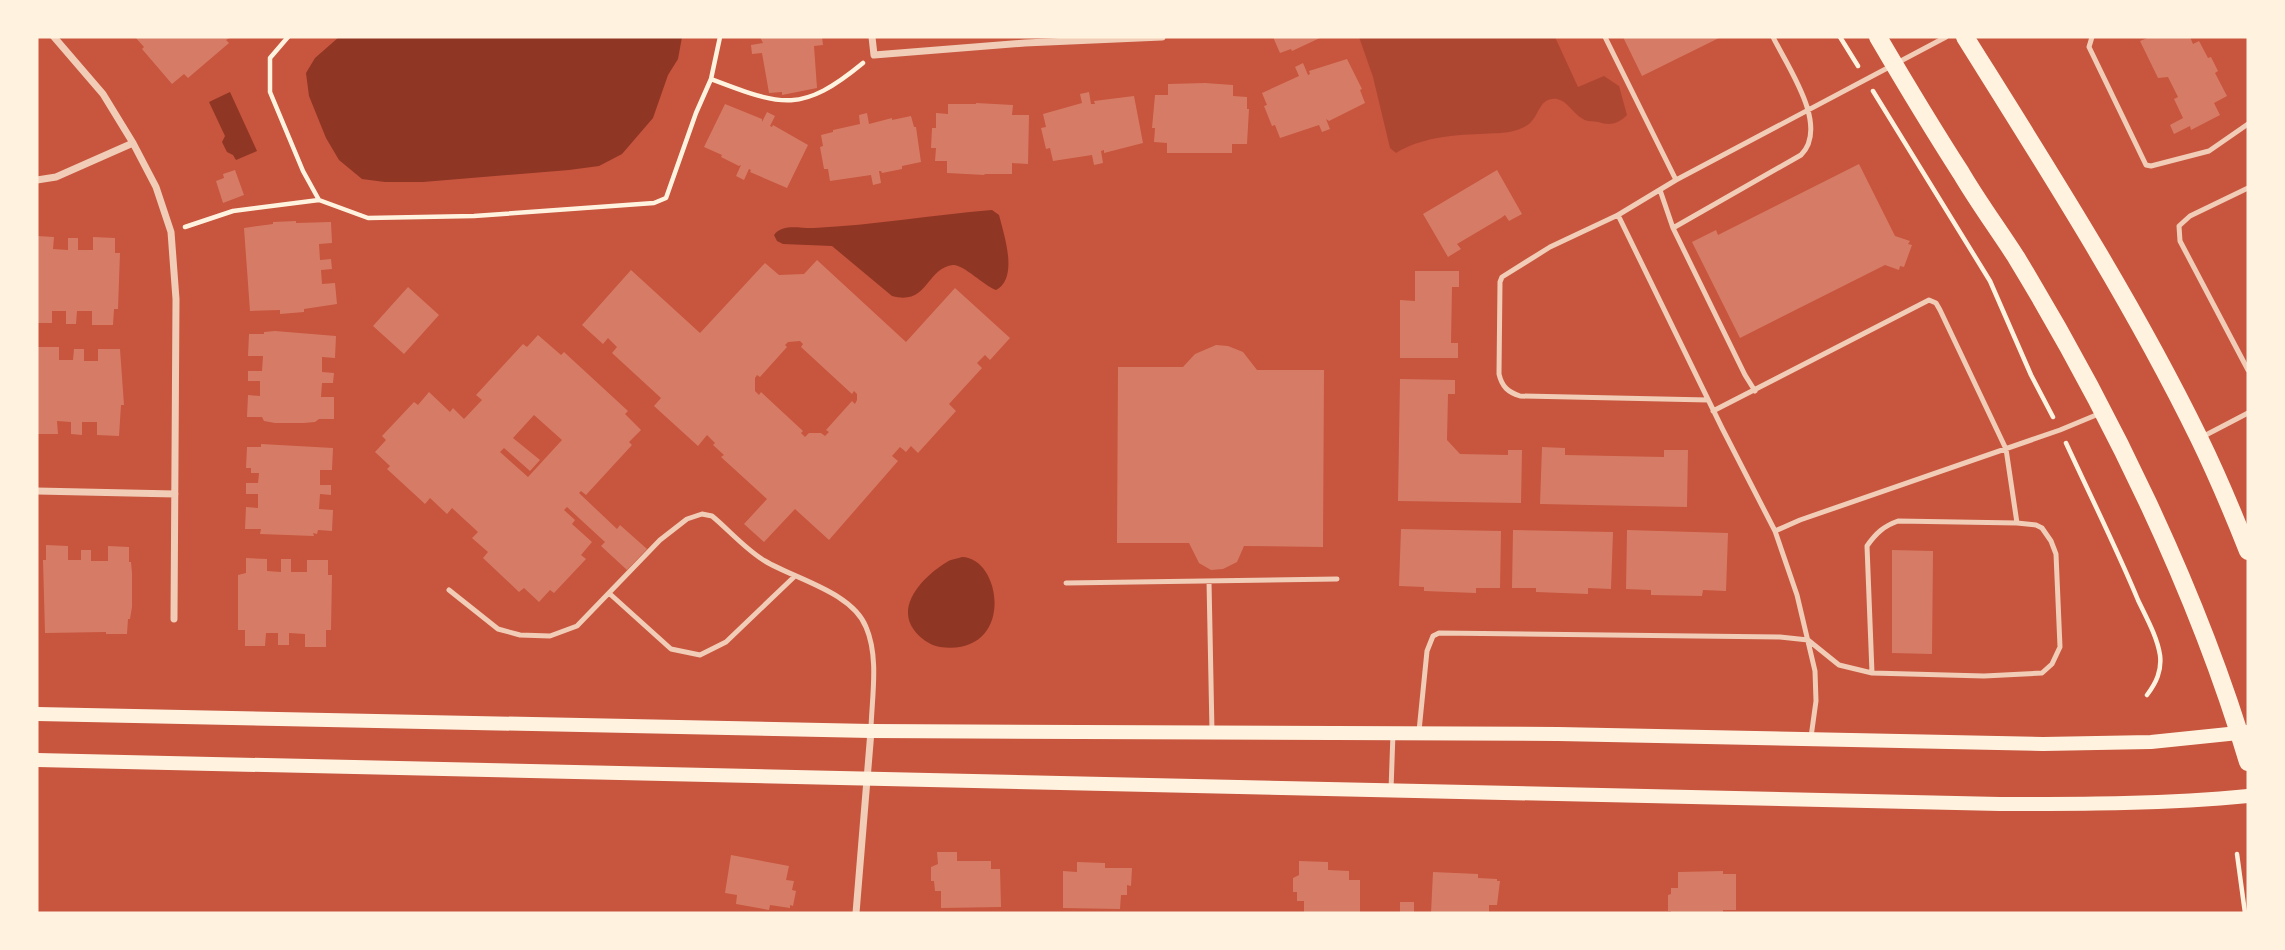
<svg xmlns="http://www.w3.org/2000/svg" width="2285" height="950" font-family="'Golos Text',sans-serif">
  <rect width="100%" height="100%" fill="#c8553d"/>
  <path fill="#ae4732" d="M1359,37H1555L1578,87L1604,76L1619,86L1627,115C1618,124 1610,126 1598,122C1593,121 1587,122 1583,119C1573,114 1568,101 1557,99C1540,97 1540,113 1531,122C1529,125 1522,128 1517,130C1505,134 1492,133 1480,134C1451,135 1420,138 1396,153L1390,148L1373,77Z"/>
  <path fill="#8f3625" d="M339,37H682L678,59L668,75L653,118L622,154L599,166L569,170L423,182H385L362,179L339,160L326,138L309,96L306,73L315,58Z
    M230,92L257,151L236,160L233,155L227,152L222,142L225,136L209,102Z
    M992,210L999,215C1004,235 1019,278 996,290C983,285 963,264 953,265C926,268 928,306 892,296L832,246L783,244L777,241L774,235C783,223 801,229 814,228C874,225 933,215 992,210Z
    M962,557C1003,558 1015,657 940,647C929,645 920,638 914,630C895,605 925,575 947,562C951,559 956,559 962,557Z"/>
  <path fill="#d67c66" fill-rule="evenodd" d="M135,37H231L226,40L229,43L188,78L184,74L172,84L142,49L144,47Z
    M760,37H822L823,45L814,46L817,88L782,95V92L769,93L762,53L752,54L751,45L763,43Z
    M1273,37H1322L1292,51L1291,49L1280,53Z
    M1623,37H1721L1642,76Z
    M2150,37H2190L2193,44L2199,41L2208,58L2211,57L2218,71L2215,73L2227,96L2214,103L2220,115L2191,130L2190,126L2174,134L2170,125L2183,118L2174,99L2178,97L2168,77L2158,78L2140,41Z
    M1347,59L1362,89L1360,90L1365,103L1329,121L1326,119L1330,129L1322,132L1319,125L1280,138L1275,125L1272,126L1264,106L1267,105L1262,93L1299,76L1295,67L1303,63L1308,75L1310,74L1309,71Z
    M1205,83L1233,85V96L1247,97V109H1249L1247,144H1232V153H1167V143L1154,142L1155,128H1152L1155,95H1168V84Z
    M1089,92L1091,104H1095L1094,101L1134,96L1143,143L1104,153V150L1101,151L1103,163L1094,165L1092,155L1053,161L1050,148L1046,149L1041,128L1046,127L1043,114L1082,103L1080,94Z
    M976,103L1013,105L1012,115H1029L1028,164L1012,163V174H984L985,175L947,173V161H935L936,148H931L932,128H936V113L948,114V104H976Z
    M725,104L762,119V122L767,112L775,116L770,126L772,127L773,125L808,145L787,188L750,172L751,170L749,169L744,180L736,176L741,165L739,166L721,157L722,155L704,147Z
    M867,113L869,124L892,118V120L911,116L914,127H916L921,162L902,166V169L882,173L881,171H879L881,183L873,185L871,175L830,181L828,169H824L820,147L823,146L821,135L833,132V130L860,124L859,115Z
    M1859,164L1895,236L1910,241L1908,244L1912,245L1904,267L1900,266L1899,270L1885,265L1740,338L1692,242L1716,230L1718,235Z
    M235,170L244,195L223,203L216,181L224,178L223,174Z
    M1497,170L1522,214L1509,221L1505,215L1501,218L1457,244L1461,249L1448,257L1423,214Z
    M296,221V223L331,222L332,243L319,244L320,260L331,259L332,269L321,270L322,284L335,283L337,304L304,309V312L280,314V310L250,311L244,228L273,224V222Z
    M37,236L54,237L53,249L68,250V238H78V250H93V237L115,238V253H120L118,309H114L113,325H92V311H77L76,324H66V311H52V323H37Z
    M817,260L906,342L955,288L1010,338L990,360L985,355L977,363L982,368L949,404L956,411L918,453L911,446L906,452L900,447L892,456L898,461L829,540L795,509L764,542L744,524L767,499L721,457L724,455L713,445L715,443L707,435L698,446L654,406L661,398L612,353L617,347L608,338L603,344L582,325L631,270L700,333L765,263L779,275L804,274ZM800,341L803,344L801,347L852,394L854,391L857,394V400L855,404L852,401L826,430L829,432L825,436L821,433H809L805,437L801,433L803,431L761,392L759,395L755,391V378L757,375L760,377L787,347L785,345L788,342Z
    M1415,271H1459V287H1452L1451,343H1458V358H1400V300L1415,301Z
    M408,287L439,315L404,354L373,326Z
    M275,331L336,336L335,358L322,357V372L334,373L333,383H322L321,397H334V419H319L315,422L304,423H275L264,421L262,417H247L248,395L260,396V381H248V371H262L263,356H248L249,334H264V332Z
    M538,335L561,355L564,352L628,411L625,414L641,430L629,442L632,445L586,495L581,491L579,493L617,529L620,525L647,549L627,570L601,546L605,542L567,507L564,510L575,520L572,524L592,542L581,555L586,559L554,593L550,590L539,602L524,588L519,592L483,558L488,552L472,538L478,532L452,508L447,514L430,498L425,504L387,469L390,466L375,452L386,440L382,436L414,402L418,405L429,392L450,412L453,408L464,419L482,400L476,395L523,344L527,347ZM534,415L562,440L528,477L500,452L504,448L530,471L540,460L513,438Z
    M1216,345L1228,346L1243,352L1257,370H1324L1323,547L1244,546L1237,562L1223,569L1211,570L1199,563L1189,543H1117L1118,367H1183L1195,354Z
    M37,347H59V360H73L74,349H84V361H98V349H120L124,405H121L119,436L97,435V422H82V435L71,434V422L57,421L58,434H37Z
    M1400,379L1455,380V394H1448L1447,440L1460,454L1508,455V450H1522L1521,503L1398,501Z
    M261,444L333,448L332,470H320V485H331V495L320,494L319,509L333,510L332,531L318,530L317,534L313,533L314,536L260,534L261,529H245L246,507L258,508V494H246V483H258L259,473H251V468H246L247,447H261Z
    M1542,447L1565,448V455L1664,457V450H1688L1687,507L1540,504Z
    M1401,529L1501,531L1500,588H1476V593L1424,591V587L1399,586Z
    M1513,530L1613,532L1611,589L1588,588V594L1536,592V588H1512Z
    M1627,530L1728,533L1726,591L1703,590L1702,596L1651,595V590L1626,589Z
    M46,545L68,546V560H81V550H91V561H108V546L129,547V562H131L132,573V607L130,619H128L127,634H106V632L45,633L43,560H46Z
    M1892,550L1933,551L1932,654L1892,653Z
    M246,558L267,559V571L281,572V559H291V572H307V560H328V575H332L331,630H326V647H305V634L289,633V645H278V633H266L265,646H245V630H238V575L246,573Z
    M937,852H957V861H991V869H1000L1001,907L941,908V891H935L934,881H931V867L938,864Z
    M731,855L789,866L786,880L794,881L792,890L796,891L793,906L790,905V908L770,905L769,910L736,904L737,895L725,893Z
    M1299,861L1328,862V870L1349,871V880H1360V913H1304V901H1297V892H1293V878L1299,875Z
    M1077,862L1105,863V868H1132L1131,886L1127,885V895H1121L1120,909L1063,908V871L1077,872Z
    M1723,871V874H1736V910H1723V913H1671V911H1668V895L1671,894V888H1678V872Z
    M1433,872L1478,874V878L1497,879V881H1500L1497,905H1489V913H1431Z
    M1400,902H1414V913H1400Z"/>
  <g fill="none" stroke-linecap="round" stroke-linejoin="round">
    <path stroke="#fff3e0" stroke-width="4.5" d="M288,37L270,58V92L303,171L319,200
      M1840,37L1858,66
      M711,79C782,106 801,114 863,63
      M1873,91L1990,281L2031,375L2053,417
      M185,227L233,211L319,200L368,218L474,216L654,203L666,198L696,113L711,79L720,37
      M2066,443C2090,495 2116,547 2138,600C2146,617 2157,636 2160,655C2162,671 2156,683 2147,695
      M2237,854L2245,913"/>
    <path stroke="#f1ccb7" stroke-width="5" d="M1605,37L1676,180
      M2092,37L2089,47L2146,165L2151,166L2209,151L2248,124
      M2248,188L2190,216L2179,226L2180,241L2248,370
      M1660,190L1673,228L1745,375L1755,391
      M1618,215L1550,247L1502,277L1500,282L1499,374C1502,387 1508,392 1520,396L1708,400
      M1673,228L1801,155C1830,126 1787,66 1773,37
      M1713,411L1929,300L1936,303L1940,310L2006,449L2017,523
      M2202,437L2248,413
      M1775,531L1800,520L2060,430L2101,413
      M1209,581L1212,732
      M1066,583L1337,579
      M449,590L498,629L520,635L550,636L577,626L660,540L687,519L702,514L712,516C729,530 746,550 765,561C795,579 852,592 866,627C879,657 872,696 871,728
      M610,594L671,649L700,655L726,642L795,576
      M1419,731L1427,651L1433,636L1439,633L1780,637L1808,640L1839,665L1872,673L1984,676L2042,673L2052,664L2060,647L2056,554L2051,541L2042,528L2036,525L2017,523L1898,521C1884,526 1876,533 1867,546L1872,673
      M1811,737L1816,701L1815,671L1797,595L1775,531L1722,428L1618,215L1676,180L1946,37
      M1391,790L1393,733"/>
    <path stroke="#f1ccb7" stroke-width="7" d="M54,37L103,94L133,143L156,187L171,232L176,299L174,619
      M872,37L874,55L1025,43L1162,37
      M37,180L56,177L133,143
      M37,491L175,494
      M856,913L871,731"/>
    <path stroke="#fff3e0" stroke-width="14" d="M37,714L871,731L1558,734L2043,744L2151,742L2248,732
      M37,760L2000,804C2083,804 2166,804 2248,796"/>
    <path stroke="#fff3e0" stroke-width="18" d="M1878,37C1905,83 1932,128 1961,173C1978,202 1998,229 2016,257C2109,410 2197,590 2248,762
      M1965,37C2047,168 2131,299 2199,438C2217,475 2233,513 2248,551"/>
  </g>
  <rect width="2285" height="950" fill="none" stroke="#fff3e0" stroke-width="77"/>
</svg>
